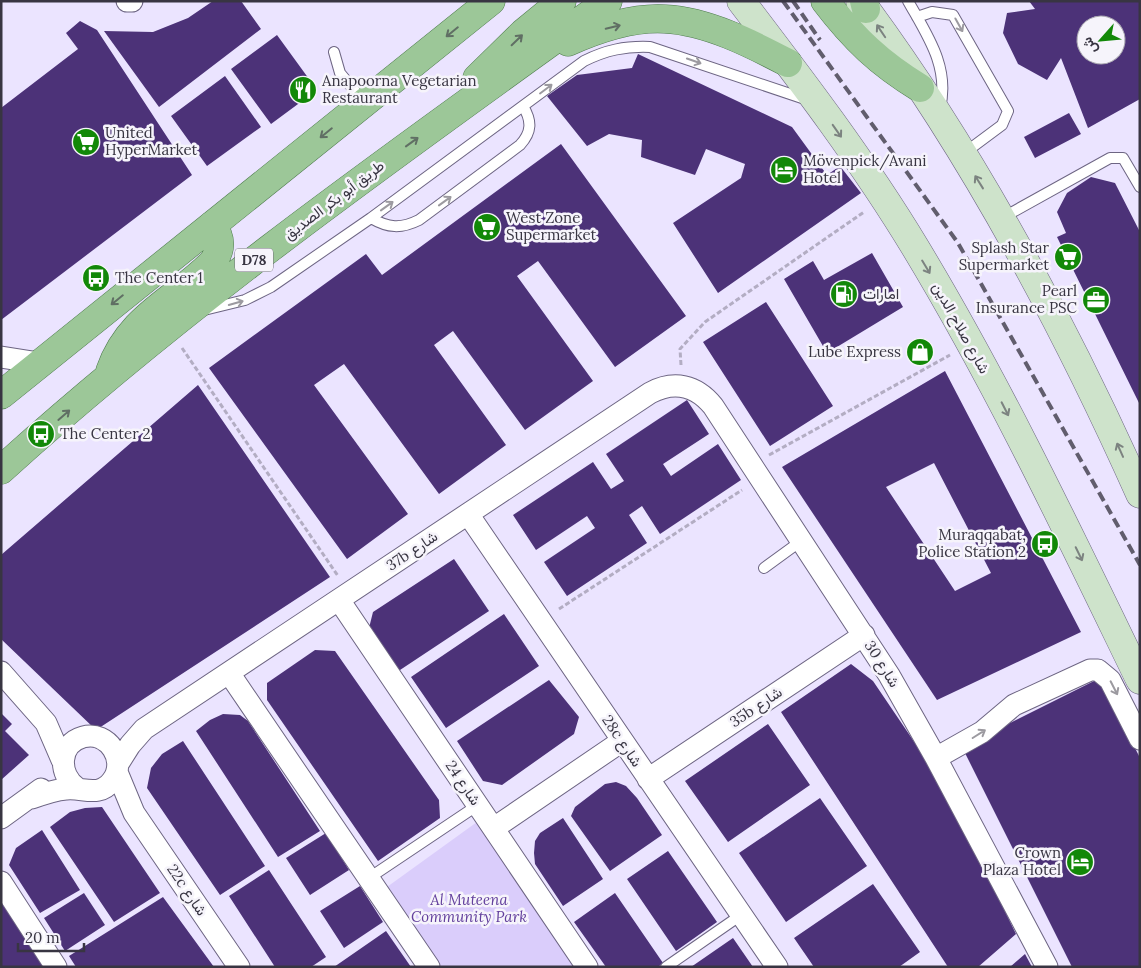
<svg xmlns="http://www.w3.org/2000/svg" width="1141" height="968" font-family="Lora,Vazirmatn,serif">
  <rect width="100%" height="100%" fill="#ebe4ff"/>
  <path fill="#dacdfb" d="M477,822L576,967H441L387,887Z"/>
  <path fill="#4c3278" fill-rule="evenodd" d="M213,1H241L261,29L159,107L104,31L153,32L188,18Z
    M1029,1H1140V99L1088,128L1061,58L1047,80L1018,64L1003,33L1007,13L1035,9ZM1086,25H1116V55H1086Z
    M80,21L97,30L192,175L1,320V108L78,49L66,33Z
    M277,35L317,90L271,124L231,69Z
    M638,54L792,127L827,175L840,166L861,193L718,293L673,223L741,178L745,164L706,149L695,175L641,157L642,140L609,134L587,146L547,96L577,75L632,68Z
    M225,76L261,127L207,166L171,116Z
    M1069,113L1081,134L1035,158L1024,137Z
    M561,144L686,316L615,367L538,261L517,276L593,381L525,430L453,331L434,345L506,445L439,494L344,364L314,385L408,514L347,559L209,368L366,254L382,275Z
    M1091,177L1115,183L1140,232V405L1057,237L1066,233L1057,212L1067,193Z
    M872,253L903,307L827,353L784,279L813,261L824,280Z
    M766,302L833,406L770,446L703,342Z
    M945,371L1081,632L937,700L782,467ZM934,463L991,573L955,591L886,487Z
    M198,385L330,577L96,730L1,639V555Z
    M687,400L709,434L663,464L671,476L718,444L741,480L660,534L642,506L629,515L647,543L567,596L544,562L595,528L587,516L536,550L513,515L593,462L611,489L624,481L606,454Z
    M454,559L489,611L397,672L368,632L373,612Z
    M504,614L539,666L446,728L411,677Z
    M315,650L335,651L439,800L440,818L378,861L267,700V683Z
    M851,664L873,681L917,746L971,842L1016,934L978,967H948L781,712Z
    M1100,678L1140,758V967H1072L962,747Z
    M549,680L579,717L574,734L502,785L483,781L457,741Z
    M1,713L12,724L5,731L29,755L1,780Z
    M223,714L240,715L248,721L320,831L278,857L196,731L210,720Z
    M768,724L810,785L728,842L685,781Z
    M183,741L265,866L220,895L147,788L151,768L162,754Z
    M616,782L626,786L637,798L662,835L610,871L571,816L575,807L605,784Z
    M820,798L867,866L786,922L739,853Z
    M102,807L160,893L114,922L50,827L70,812L85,808Z
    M563,818L603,879L563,906L535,864L534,853L535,841L540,833Z
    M42,830L80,890L40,913L9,865L16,848Z
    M326,833L349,870L310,895L286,858Z
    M668,851L717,922L676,951L627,879Z
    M269,870L326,957L311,967H275L229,896Z
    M873,884L920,952L899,967H814L794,938Z
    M360,886L383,922L344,948L320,911Z
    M84,893L105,925L65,951L44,918Z
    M615,893L663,963L658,967H606L574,922Z
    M1,894L47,964L43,967H1Z
    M163,897L214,967H76L69,956Z
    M386,931L411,967H334Z
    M733,938L753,967H691Z
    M1025,954L1032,967H1010Z"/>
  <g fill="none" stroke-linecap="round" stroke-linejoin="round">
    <g stroke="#6d6583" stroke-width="12">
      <path id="lane" d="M908,1C927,35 950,67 940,108
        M917,17L932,12L953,15L1008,111L1002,125L963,154
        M334,52L340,73L364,102
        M371,218C388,228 401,229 419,220L520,145C532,132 532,121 523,106
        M1002,218L1110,158H1123L1140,187
        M204,310L245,300L271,287L371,218L584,61C606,50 625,46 650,47L808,100
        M764,568L801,541
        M369,878L478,805
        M666,967L741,915"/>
    </g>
    <g stroke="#6d6583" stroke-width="23">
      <path id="street" d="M127,1H132
        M1,357L39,363
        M468,514L777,967
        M339,600L587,967
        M1,672L46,723L62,760
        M229,673L429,967
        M936,758L982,732L1014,705L1090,670H1098L1110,680L1140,739
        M118,764L130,745L144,729L650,393C674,380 696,385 713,406L889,675L936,758L1047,967
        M117,772L134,813L239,967
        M648,779L864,635
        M32,798C43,794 54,790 66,789C83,787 99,798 112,781C128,761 108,730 83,737C58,744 58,775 77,788
        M1,818L41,789
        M494,828L622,741
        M1,882L56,967"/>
    </g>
    <g stroke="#6d6583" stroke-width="29">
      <path id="secondary" d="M741,1C802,81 863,161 915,247C999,386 1069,534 1140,680
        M860,1C973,153 1063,322 1140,494"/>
    </g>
    <g stroke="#4e7b4d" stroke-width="29">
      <path id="primary" d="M825,1C854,39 879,63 920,88
        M864,1L866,9
        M568,42C597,29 633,17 665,19C707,21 752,44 788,63
        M477,78L523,33L562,1
        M110,371C129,316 176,300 213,262C222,249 221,237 212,225
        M1,395L491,1
        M1,470C191,298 400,151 608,1"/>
    </g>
    <path stroke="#b3adc3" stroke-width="3" stroke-dasharray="5 2.5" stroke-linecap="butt" d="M182,348L338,576
      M681,365L680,349L705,322L864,212
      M769,455L950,355
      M559,609L742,490"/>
    <use href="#lane" stroke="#fff" stroke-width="10"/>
    <use href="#street" stroke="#fff" stroke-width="21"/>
    <use href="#secondary" stroke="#cee3cb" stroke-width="28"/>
    <use href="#primary" stroke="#9cc798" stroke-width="28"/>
    <path stroke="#615d6d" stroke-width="4" stroke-dasharray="10 5" stroke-linecap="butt" d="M783,1L958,243L1140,565
      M793,1L820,40"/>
  </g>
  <defs><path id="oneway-shaft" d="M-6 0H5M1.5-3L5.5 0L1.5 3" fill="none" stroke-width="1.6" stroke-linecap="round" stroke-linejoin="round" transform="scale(1.25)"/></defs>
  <g stroke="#9c9aa0">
    <use href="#oneway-shaft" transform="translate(959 25) rotate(61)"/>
    <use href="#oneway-shaft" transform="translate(694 61) rotate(19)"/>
    <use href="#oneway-shaft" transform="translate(546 89) rotate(-37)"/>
    <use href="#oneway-shaft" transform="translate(445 201) rotate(-36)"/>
    <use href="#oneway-shaft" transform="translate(387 206) rotate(-36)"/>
    <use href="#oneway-shaft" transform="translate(236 303) rotate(-16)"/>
    <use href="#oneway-shaft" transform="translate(1114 688) rotate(63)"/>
    <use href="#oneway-shaft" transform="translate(979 734) rotate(-32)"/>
  </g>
  <g stroke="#606f64">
    <use href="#oneway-shaft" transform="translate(613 27) rotate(-13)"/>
    <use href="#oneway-shaft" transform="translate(452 32) rotate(141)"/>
    <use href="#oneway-shaft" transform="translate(517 40) rotate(-44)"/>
    <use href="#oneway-shaft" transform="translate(326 133) rotate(141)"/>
    <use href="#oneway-shaft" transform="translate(412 142) rotate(-36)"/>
    <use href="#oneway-shaft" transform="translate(117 300) rotate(141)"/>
    <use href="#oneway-shaft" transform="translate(64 415) rotate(-41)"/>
  </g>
  <g stroke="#7c8380">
    <use href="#oneway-shaft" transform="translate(881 31) rotate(-124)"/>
    <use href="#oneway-shaft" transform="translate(837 131) rotate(55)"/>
    <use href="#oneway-shaft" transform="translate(979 182) rotate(-122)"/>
    <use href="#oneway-shaft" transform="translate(926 267) rotate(59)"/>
    <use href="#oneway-shaft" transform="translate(1005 409) rotate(63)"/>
    <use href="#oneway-shaft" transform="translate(1120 450) rotate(-114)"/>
    <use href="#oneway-shaft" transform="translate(1079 554) rotate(64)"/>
  </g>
  <defs>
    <g id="restaurant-disc" transform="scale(1.4375)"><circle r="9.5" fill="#128808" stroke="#f6f4fb"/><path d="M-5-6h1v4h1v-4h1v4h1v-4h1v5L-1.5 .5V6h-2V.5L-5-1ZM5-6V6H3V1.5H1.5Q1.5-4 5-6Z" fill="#fff"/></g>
    <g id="supermarket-disc" transform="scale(1.4375)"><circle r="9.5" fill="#128808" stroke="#f6f4fb"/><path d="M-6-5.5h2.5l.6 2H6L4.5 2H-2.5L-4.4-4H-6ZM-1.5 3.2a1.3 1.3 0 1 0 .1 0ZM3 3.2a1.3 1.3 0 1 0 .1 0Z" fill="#fff"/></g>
    <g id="hotel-disc" transform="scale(1.4375)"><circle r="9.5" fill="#128808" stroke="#f6f4fb"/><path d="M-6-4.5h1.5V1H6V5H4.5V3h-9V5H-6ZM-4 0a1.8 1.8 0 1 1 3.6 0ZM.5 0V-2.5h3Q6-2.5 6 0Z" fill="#fff"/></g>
    <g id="bus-disc" transform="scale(1.4375)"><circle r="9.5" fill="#128808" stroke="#f6f4fb"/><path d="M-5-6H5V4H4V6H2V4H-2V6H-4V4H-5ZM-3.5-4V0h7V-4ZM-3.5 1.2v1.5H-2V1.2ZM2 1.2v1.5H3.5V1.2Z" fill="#fff"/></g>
    <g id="fuel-disc" transform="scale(1.4375)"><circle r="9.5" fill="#128808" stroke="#f6f4fb"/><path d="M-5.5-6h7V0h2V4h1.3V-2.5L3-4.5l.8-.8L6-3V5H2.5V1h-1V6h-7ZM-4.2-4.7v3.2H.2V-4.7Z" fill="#fff"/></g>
    <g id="office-disc" transform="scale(1.4375)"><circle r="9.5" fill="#128808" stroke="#f6f4fb"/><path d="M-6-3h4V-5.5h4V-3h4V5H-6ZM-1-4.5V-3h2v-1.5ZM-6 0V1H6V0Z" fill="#fff"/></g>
    <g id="shop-disc" transform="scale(1.4375)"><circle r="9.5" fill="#128808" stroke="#f6f4fb"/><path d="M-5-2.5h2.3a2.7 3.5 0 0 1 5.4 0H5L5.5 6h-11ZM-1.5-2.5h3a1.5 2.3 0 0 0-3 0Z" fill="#fff"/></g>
  </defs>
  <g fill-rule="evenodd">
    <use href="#restaurant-disc" x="303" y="90"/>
    <use href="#supermarket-disc" x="86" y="142"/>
    <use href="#hotel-disc" x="784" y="170"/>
    <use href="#supermarket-disc" x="487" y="227"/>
    <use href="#supermarket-disc" x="1068" y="257"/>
    <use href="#bus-disc" x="96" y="278"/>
    <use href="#fuel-disc" x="844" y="294"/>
    <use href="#office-disc" x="1096" y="300"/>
    <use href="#shop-disc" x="920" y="352"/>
    <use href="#bus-disc" x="41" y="434"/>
    <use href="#bus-disc" x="1045" y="544"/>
    <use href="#hotel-disc" x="1080" y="862"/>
  </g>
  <g text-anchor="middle" stroke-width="5" stroke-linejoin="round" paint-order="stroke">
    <rect fill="#f6f4fb" stroke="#716e7a" stroke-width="1" x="235" y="248.5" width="38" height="23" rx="4"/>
    <g font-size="14" font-weight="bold" fill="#383542">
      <text x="254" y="265">D78</text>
    </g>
    <g font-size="15" fill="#383542" stroke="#f6f4fb" text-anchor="start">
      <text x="322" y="86">Anapoorna Vegetarian<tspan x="322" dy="17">Restaurant</tspan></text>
      <text x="105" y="138">United<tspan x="105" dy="17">HyperMarket</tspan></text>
      <text x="803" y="166">Mövenpick/Avani<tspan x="803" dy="17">Hotel</tspan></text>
      <text x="506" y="223">West Zone<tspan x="506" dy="17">Supermarket</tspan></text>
      <text x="1049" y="253" text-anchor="end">Splash Star<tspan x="1049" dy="17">Supermarket</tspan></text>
      <text x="115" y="283">The Center 1</text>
      <text x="1077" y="296" text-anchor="end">Pearl<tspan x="1077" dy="17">Insurance PSC</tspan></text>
      <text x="863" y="299">امارات</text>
      <text x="901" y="357" text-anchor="end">Lube Express</text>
      <text x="60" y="439">The Center 2</text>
      <text x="1026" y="540" text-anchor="end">Muraqqabat,<tspan x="1026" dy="17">Police Station 2</tspan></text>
      <text x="1061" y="858" text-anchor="end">Crown<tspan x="1061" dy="17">Plaza Hotel</tspan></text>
    </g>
    <g font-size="15" fill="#383542" stroke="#f6f4fb">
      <text transform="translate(334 200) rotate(-37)" y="5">طريق أبو بكر الصديق</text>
      <text transform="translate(961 328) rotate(61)" y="5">شارع صلاح الدين</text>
      <text transform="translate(412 551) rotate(-34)" y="5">37b شارع</text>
      <text transform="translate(882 664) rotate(58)" y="5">شارع 30</text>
      <text transform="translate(756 707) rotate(-34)" y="5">35b شارع</text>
      <text transform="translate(622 741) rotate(56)" y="5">28c شارع</text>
      <text transform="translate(463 783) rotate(56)" y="5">شارع 24</text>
      <text transform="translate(187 890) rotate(56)" y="5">22c شارع</text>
    </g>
    <g font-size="15" font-style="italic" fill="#63409d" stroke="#f6f4fb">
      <text x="469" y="905">Al Muteena<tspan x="469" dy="17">Community Park</tspan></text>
    </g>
  </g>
  <rect width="1141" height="968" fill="none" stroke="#383542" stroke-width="5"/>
  <g transform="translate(1101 40) rotate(243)"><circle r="24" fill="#f6f4fb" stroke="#aaa8b1"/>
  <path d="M0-4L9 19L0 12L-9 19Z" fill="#128808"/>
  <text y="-8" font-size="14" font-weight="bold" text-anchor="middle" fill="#383542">ش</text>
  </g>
  <path d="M18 943v8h66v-8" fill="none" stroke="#383542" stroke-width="2.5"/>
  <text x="25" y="943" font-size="15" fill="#383542" stroke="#f6f4fb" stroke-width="4" paint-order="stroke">20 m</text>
</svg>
